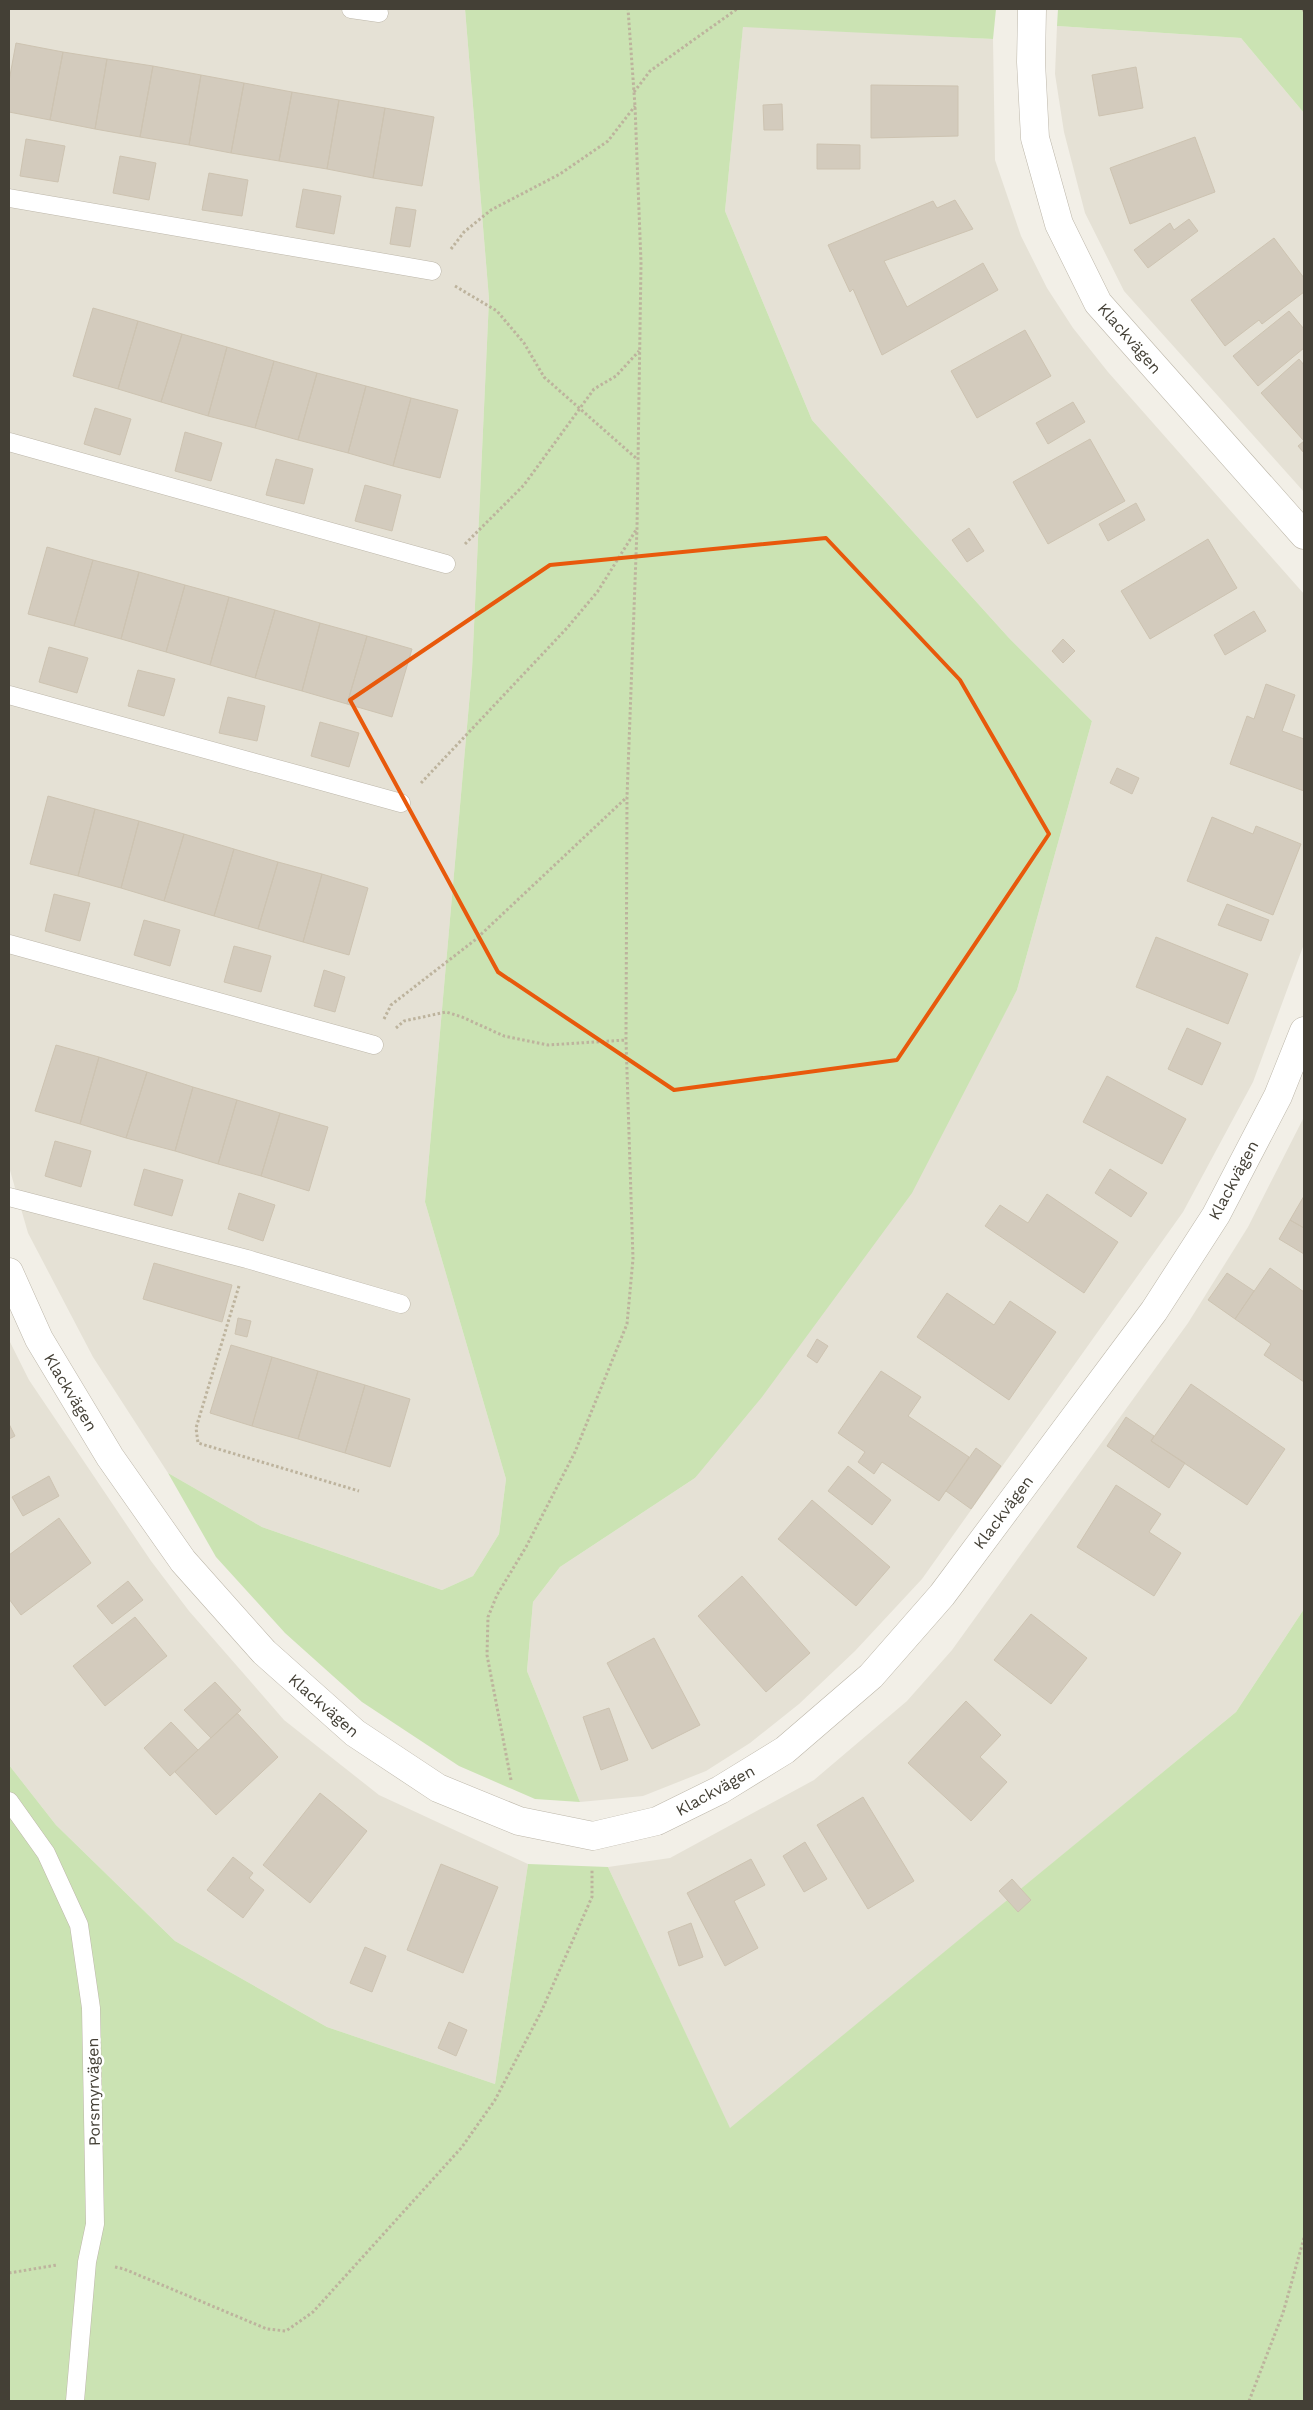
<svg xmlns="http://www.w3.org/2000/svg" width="1313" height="2410" font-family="'Work Sans',sans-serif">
  <rect width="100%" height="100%" fill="#f2efe7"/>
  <path fill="#e5e1d5" d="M9,9H465L489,299L472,670L425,1202L506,1479L499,1534L473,1576L442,1590L262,1527L168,1473L93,1357L28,1233L9,1167Z
    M743,26L993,39L995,160L1021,236L1047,288L1073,328L1108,372L1304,594V944L1253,1082L1183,1212L922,1579L855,1651L799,1704L750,1743L706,1771L643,1796L580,1802L527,1671L533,1602L560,1567L695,1478L967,1083L1017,990L1092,721L1009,638L812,420L725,211Z
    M1057,26L1241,38L1304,113V492L1124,291L1085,213L1064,132L1055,74Z
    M1304,1117V1609L1236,1712L730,2129L608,1867L670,1858L814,1780L907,1701L952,1650L1188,1323L1248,1227Z
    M9,1340L29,1380L151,1561L189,1611L284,1720L379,1795L528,1864L495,2084L327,2027L175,1941L56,1825L9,1765Z"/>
  <path fill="#cbe3b3" d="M465,9H996L993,39L743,27L725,211L812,420L1009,638L1092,721L1017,990L912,1193L762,1397L695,1478L560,1567L533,1602L527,1671L580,1802L535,1799L459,1766L362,1702L285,1633L216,1557L168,1473L262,1527L442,1590L473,1576L499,1534L506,1479L425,1202L472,670L489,299Z
    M1058,9H1304V113L1241,38L1057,26Z
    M1304,1609V2401H9V1765L56,1825L175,1941L327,2027L495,2084L528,1864L608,1867L730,2128L1236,1712Z"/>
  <path fill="#d3cbbd" stroke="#cdc3b1" d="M16,43L63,52L50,120L9,112V81Z
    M63,52L107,59L95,129L50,120Z
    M107,59L153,66L140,137L95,129Z
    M153,66L201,75L189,145L140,137Z
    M1136,67L1143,108L1099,116L1092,75Z
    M201,75L244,83L231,153L189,145Z
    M244,83L292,92L279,161L231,153Z
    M871,85L958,86V136L871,138Z
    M292,92L339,100L327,169L279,161Z
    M339,100L385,108L373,178L327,169Z
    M782,104L783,130H764L763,105Z
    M385,108L434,117L422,186L373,178Z
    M1195,137L1215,192L1130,224L1110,168Z
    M26,139L65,146L58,182L20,176Z
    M817,144L860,145V169H817Z
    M120,156L156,163L149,200L113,193Z
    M209,173L248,180L242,216L202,210Z
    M303,189L341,196L334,234L296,227Z
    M955,200L973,229L884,261L907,307L983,263L998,290L882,355L853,289L850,292L828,245L933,201L937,208Z
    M396,207L416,210L410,247L390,244Z
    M1189,219L1198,231L1148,268L1134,250L1170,223L1174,230Z
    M1274,238L1304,278V292L1262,324L1259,320L1225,346L1191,300Z
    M93,308L138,321L118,389L73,376Z
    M1289,311L1304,329V348L1258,386L1233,356Z
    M138,321L182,334L161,402L118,389Z
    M1025,330L1051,376L977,418L951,371Z
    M182,334L227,347L208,416L161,402Z
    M227,347L274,361L255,428L208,416Z
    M1299,359L1304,365V453L1298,446L1304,441L1261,393Z
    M274,361L317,373L298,440L255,428Z
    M317,373L366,386L348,453L298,440Z
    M366,386L411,398L393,466L348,453Z
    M411,398L458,410L440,478L393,466Z
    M1073,402L1085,422L1048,444L1036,423Z
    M95,408L131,419L120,455L84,444Z
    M185,432L222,443L211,481L175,471Z
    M1090,439L1125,501L1048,544L1013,482Z
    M276,459L313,469L304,504L266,495Z
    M365,485L401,495L392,531L355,521Z
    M1136,503L1145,520L1108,541L1099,524Z
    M969,528L984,551L967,562L952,540Z
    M1208,539L1237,588L1150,639L1121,591Z
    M47,547L93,560L74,626L28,614Z
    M93,560L139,572L121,639L74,626Z
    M139,572L185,585L166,652L121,639Z
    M185,585L229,597L210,665L166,652Z
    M229,597L275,610L255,678L210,665Z
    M275,610L320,623L302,691L255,678Z
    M1254,611L1266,631L1225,655L1214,635Z
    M320,623L367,636L347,704L302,691Z
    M367,636L412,649L392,717L347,704Z
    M1063,639L1075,651L1063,663L1052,651Z
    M49,647L88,658L77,693L39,682Z
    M138,670L175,679L164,716L128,706Z
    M1266,684L1295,695L1282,731L1304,739V791L1230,764L1247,716L1254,719Z
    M228,697L265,706L257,741L219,733Z
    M320,722L359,733L349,767L311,756Z
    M1117,768L1139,778L1132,794L1110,783Z
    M48,796L95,809L78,876L30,864Z
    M95,809L139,821L121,888L78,876Z
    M1212,817L1253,834L1256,826L1301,844L1273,915L1187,881Z
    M139,821L184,834L164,901L121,888Z
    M184,834L234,849L214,916L164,901Z
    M234,849L278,862L258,929L214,916Z
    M278,862L322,874L303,942L258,929Z
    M322,874L368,888L349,955L303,942Z
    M54,894L90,903L80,941L45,931Z
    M1227,904L1269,920L1261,941L1218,925Z
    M144,920L180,930L170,966L134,955Z
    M1156,937L1248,974L1228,1024L1136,987Z
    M234,946L271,956L261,992L224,982Z
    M324,970L345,977L335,1012L314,1006Z
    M1187,1028L1221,1043L1202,1085L1168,1069Z
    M56,1045L99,1057L80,1124L35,1111Z
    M99,1057L147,1072L126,1138L80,1124Z
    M147,1072L193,1087L175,1151L126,1138Z
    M1107,1076L1186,1119L1162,1164L1083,1122Z
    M193,1087L237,1100L218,1164L175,1151Z
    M237,1100L280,1113L261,1176L218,1164Z
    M280,1113L328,1127L309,1191L261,1176Z
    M55,1141L91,1151L81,1187L45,1176Z
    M144,1169L183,1180L172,1216L134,1205Z
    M1110,1169L1147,1193L1131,1217L1095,1193Z
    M239,1193L275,1205L263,1241L228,1229Z
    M1047,1194L1118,1242L1084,1293L985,1226L1000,1205L1028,1223Z
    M1304,1196V1228L1290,1220Z
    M1290,1220L1304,1228V1254L1279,1239Z
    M154,1263L232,1285L222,1322L143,1299Z
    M1270,1268L1304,1292V1382L1264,1355L1271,1344L1235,1319Z
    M1227,1273L1254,1291L1235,1319L1208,1300Z
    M947,1293L994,1325L1010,1301L1056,1332L1009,1400L917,1337Z
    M238,1318L251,1321L247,1337L235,1334Z
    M817,1339L828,1346L817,1363L807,1356Z
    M231,1345L272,1357L252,1426L210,1413Z
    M272,1357L318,1371L298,1439L252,1426Z
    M318,1371L365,1385L345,1453L298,1439Z
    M881,1371L921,1397L908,1416L969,1457L939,1501L882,1462L874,1474L858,1462L865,1452L838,1433Z
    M1191,1384L1285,1449L1247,1505L1151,1441Z
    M365,1385L410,1399L390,1467L345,1453Z
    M1126,1417L1154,1436L1151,1441L1185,1463L1169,1488L1107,1446Z
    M9,1424L15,1436L9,1439Z
    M976,1448L1001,1466L971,1509L946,1491Z
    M848,1466L891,1500L872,1525L828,1491Z
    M49,1476L59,1496L23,1516L12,1497Z
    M1116,1485L1161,1514L1149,1532L1181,1553L1154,1596L1077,1547Z
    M812,1500L890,1567L856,1606L778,1539Z
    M59,1518L91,1563L21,1615L9,1599V1555Z
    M742,1576L810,1653L766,1692L698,1616Z
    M128,1581L143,1600L112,1624L97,1606Z
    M1031,1614L1087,1658L1051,1704L994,1660Z
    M135,1617L167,1656L105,1706L73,1666Z
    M654,1638L700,1725L652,1749L607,1663Z
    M215,1682L241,1710L211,1738L184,1710Z
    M966,1701L1001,1735L980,1757L1007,1782L971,1821L908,1763Z
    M609,1708L628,1760L601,1770L583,1717Z
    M237,1713L278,1757L216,1815L175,1772Z
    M171,1722L198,1750L170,1776L144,1748Z
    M320,1793L367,1831L310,1903L263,1865Z
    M863,1797L914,1881L868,1909L817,1825Z
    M805,1842L827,1879L804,1892L783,1856Z
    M233,1857L253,1873L249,1878L264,1890L243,1918L207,1890Z
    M751,1859L765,1885L734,1901L758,1948L725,1966L687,1893Z
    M441,1864L498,1887L463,1973L407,1950Z
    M1012,1879L1031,1900L1018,1912L999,1891Z
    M691,1923L703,1957L679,1966L668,1932Z
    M365,1947L386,1956L372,1992L350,1983Z
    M449,2022L467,2030L456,2056L438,2048Z"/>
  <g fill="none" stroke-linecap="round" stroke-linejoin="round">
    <g stroke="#bdb7aa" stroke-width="19">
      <path id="service" d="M351,9L379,13
        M9,198L432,271
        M9,442L446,564
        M9,695L401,803
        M9,944L374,1045
        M9,1197L247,1259L401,1304
        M9,1801L46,1853L79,1925L91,2008L95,2224L87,2262L75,2401"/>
    </g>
    <g stroke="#bdb7aa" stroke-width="29">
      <path id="minor" d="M1032,9L1031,62L1035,138L1059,224L1098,303L1304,535
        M9,1272L39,1339L110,1457L183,1561L264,1652L355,1733L438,1788L519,1821L593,1836L657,1821L720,1790L785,1750L871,1676L942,1595L1154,1311L1216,1215L1278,1096L1304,1031"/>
    </g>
    <path stroke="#bdb39d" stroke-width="3" stroke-dasharray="2.5 2.5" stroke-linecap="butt" d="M1303,9L1304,11
      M634,92L650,71L737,9
      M451,249L464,232L491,210L560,174L608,141L635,106
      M455,286L497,311L524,343L544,377L637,459
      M465,544L524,485L594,389L616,376L639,351
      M421,783L567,628L598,591L636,530
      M384,1019L391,1005L475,940L627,797
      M396,1028L404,1021L446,1012L462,1017L504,1036L548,1045L626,1040
      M239,1286L196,1428L198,1443L359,1491
      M511,1780L487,1655L488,1617L497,1595L526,1547L575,1452L627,1324L633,1259L626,1040L627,797L637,529L641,263L635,106L628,9
      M115,2267L124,2269L267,2329L286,2331L313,2312L462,2147L495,2100L541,2012L592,1897V1869
      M9,2273L57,2265
      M1249,2401L1283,2313L1304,2238"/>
    <use href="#service" stroke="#fff" stroke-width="18"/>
    <use href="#minor" stroke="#fff" stroke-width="28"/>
  </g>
  <path fill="none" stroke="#e8590c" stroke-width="4" stroke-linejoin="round" d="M826,538L960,680L1049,834L897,1060L674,1090L498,972L350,700L550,565Z"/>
  <g text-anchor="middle" stroke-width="5" stroke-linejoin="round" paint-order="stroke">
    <g font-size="16" fill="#444036" stroke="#fff">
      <text transform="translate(1130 338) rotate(49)" y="6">Klackvägen</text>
      <text transform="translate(1233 1180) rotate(-62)" y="6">Klackvägen</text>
      <text transform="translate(71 1392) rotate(59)" y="6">Klackvägen</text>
      <text transform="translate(1003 1512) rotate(-53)" y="6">Klackvägen</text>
      <text transform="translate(324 1705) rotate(41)" y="6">Klackvägen</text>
      <text transform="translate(715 1790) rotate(-29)" y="6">Klackvägen</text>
      <text transform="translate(93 2092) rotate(-91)" y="6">Porsmyrvägen</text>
    </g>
  </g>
  <rect width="1313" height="2410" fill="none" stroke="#444036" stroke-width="20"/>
</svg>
